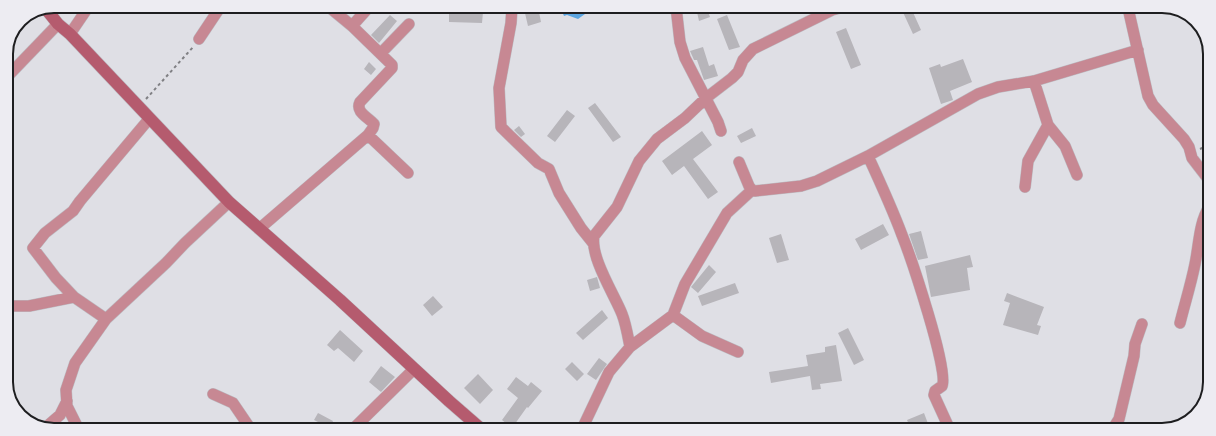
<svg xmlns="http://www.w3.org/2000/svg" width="1216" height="436" font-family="Montserrat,sans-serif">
  <rect width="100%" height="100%" fill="#dfdfe5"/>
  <path fill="#5da6e1" d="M560,7H585V14L578,19L567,15L564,16Z"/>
  <path fill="#b7b5ba" d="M449,7H478V12H483L482,23L449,22Z
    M532,7H538L541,22L528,26L524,9Z
    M901,8H911L921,30L913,34Z
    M707,9L710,17L699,21L697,12Z
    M390,15L397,21L379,43L371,35Z
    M727,15L740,47L729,50L717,19Z
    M846,28L861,65L851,69L836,32Z
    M703,47L709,66L714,64L718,76L704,80L697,60H694L690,51Z
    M963,59L972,82L950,91L953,100L941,104L929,68L940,64L941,67Z
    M369,62L376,69L371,75L364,69Z
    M595,103L621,137L613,142L588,108Z
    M567,110L575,116L555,142L547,136Z
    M519,126L525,134L521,137L514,130Z
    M752,128L756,136L741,143L737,136Z
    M702,131L712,145L693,159L718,192L708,199L684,166L672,175L662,161Z
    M883,224L889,235L861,250L855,239Z
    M921,231L928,258L918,260L909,234Z
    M781,234L789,260L777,263L769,238Z
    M970,255L973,267L967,268L970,290L931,297L925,266Z
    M709,265L716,272L698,293L691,287Z
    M597,277L600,288L590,291L587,280Z
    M735,283L739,293L702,306L698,296Z
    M1007,293L1044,307L1037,325L1041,326L1038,335L1003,325L1010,303L1004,301Z
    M433,296L443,307L432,316L423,305Z
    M602,310L608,318L583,340L576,333Z
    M848,328L864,360L854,365L838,333Z
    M340,330L363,351L354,362L338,348L334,351L327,345Z
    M836,345L842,381L820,384L821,389L812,390L810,376L771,383L769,372L808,366L806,355L825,352V347Z
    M599,358L607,364L596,380L587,374Z
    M572,362L584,374L577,381L565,369Z
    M381,366L395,377L381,392L369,382Z
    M478,374L493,390L480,404L464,388Z
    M516,377L528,386L531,382L542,391L528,408L527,407L512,428L502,420L518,398L507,389Z
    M318,413L333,421L330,428L314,420Z
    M924,413L930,429H911L907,420Z"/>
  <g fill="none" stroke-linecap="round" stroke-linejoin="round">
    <g stroke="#bcbcc2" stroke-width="12">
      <path id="street" d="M512,7L511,23L499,88L501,127L538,163L549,169L559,193L581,228L593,243
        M676,7L680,42L685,58L718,122L721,131
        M1128,8L1148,96L1153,105L1184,139L1189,147L1192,158L1209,180
        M352,26L369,7
        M70,34L89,6
        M199,39L221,6
        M381,53L409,24
        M6,78L58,24
        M1048,125L1065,146L1077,175
        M368,135L408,173
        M868,156C880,182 892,208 902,235C910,255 950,373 942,386L935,391L934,395L950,430
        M739,162L749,186L752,190L755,191L801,186L817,181L868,156L978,94L998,87L1034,81L1138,50
        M1025,187L1028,161L1048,125L1034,81
        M259,229L368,135L373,128L374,124C368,117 355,112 360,102L392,68V65L352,26L329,7
        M74,297L56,278L33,248L45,233L73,211L80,201L149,119
        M6,306H29L74,297L106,319
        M673,315L702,336L738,352
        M1180,323C1185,303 1191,284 1195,264C1199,245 1199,223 1209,207
        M630,347C628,337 626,324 622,314C614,294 590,257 594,236L617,207L639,161L657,139L685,118L706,98L732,78L738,72L743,60L753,49L832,10L840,8
        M213,394L233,403L250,428
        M45,428L60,415L67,401
        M78,428L67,406L66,390L75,363L106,319L166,263L185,243L229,202
        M354,428L414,369
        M582,429L609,372L630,347L673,315L685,284L727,213L752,190
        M1112,430L1119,419L1134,356L1135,344L1142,324"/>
    </g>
    <g stroke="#bcbcc2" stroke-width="13">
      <path id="secondary" d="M46,9L58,24L70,34L229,202L340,300L449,401L480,428"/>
    </g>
    <path stroke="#808084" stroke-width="2" stroke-dasharray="3 3" stroke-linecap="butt" d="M146,99L194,46
      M1200,149L1209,145"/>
    <use href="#street" stroke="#c78893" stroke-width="11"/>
    <use href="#secondary" stroke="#b55b6e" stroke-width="12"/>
  </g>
  <path d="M0 0H1216V436H0ZM54 13H1162A41 41 0 0 1 1203 54V382A41 41 0 0 1 1162 423H54A41 41 0 0 1 13 382V54A41 41 0 0 1 54 13Z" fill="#edecf2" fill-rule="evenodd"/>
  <path fill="none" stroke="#1e1e20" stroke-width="2" d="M54 13H1162A41 41 0 0 1 1203 54V382A41 41 0 0 1 1162 423H54A41 41 0 0 1 13 382V54A41 41 0 0 1 54 13Z"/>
</svg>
